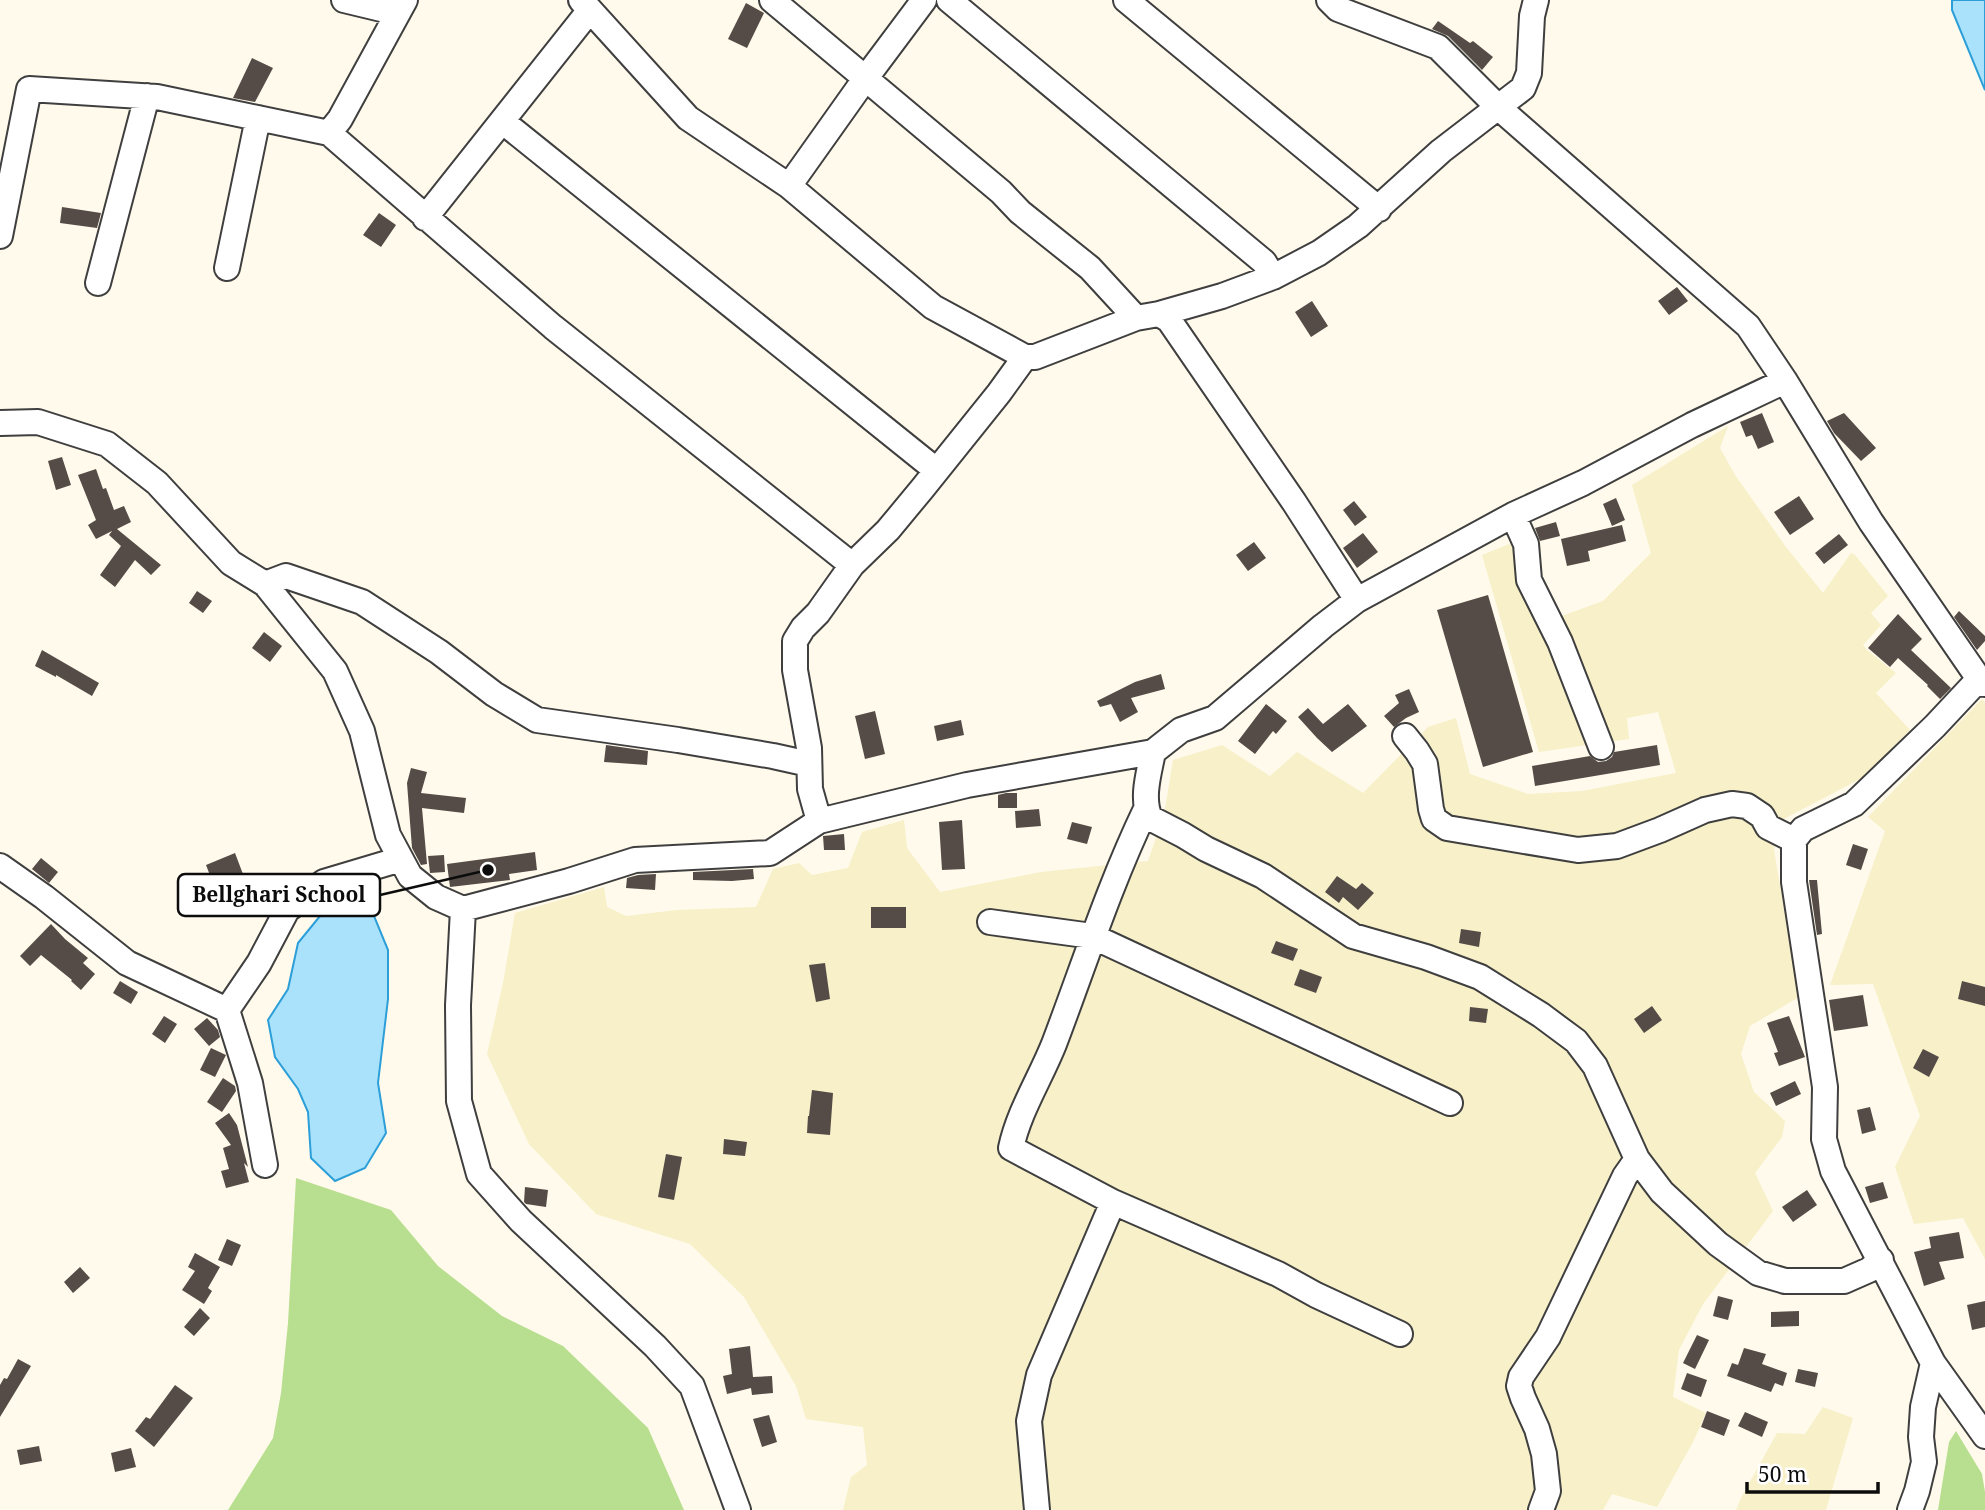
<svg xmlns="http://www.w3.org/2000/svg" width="1985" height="1510" font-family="'Noto Serif',serif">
  <rect width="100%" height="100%" fill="#fffaeb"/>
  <path fill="#f7f0c8" d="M1728,426L1720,448L1735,475L1786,547L1823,593L1851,553L1855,555L1888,596L1871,613L1881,625L1863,645L1867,650L1896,673L1876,693L1910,730L1862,778L1780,821L1774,850L1799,997L1750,1026L1741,1054L1754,1092L1785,1121L1782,1137L1755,1173L1773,1211L1703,1304L1679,1350L1673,1397L1706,1413L1693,1442L1657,1507L1612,1494L1603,1510H843L851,1477L867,1465L863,1427L806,1419L796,1386L744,1297L690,1244L596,1214L529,1144L487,1054L503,983L515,913L604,887L607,907L626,916L677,910L756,907L773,869L799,863L812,875L848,868L862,832L904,820L907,848L940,892L1041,872L1148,861L1164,815L1173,760L1222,745L1270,776L1297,752L1363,793L1428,727L1456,718L1470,774L1528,794L1582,791L1676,773L1658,712L1627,718L1629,739L1539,752L1482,555L1519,540L1559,617L1603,601L1651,553L1632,485Z
    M1982,699L1985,702V1259L1963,1218L1914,1224L1895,1167L1920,1116L1873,984L1830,985L1885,831L1868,817Z
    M1823,1407L1853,1418L1826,1510H1736L1742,1496L1777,1433L1805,1434Z"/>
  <path fill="#b8de8f" d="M296,1178L391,1210L438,1266L502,1316L563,1346L648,1428L684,1510H228L273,1438L281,1393L288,1323Z
    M1956,1431L1982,1474L1985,1492V1510H1938L1949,1442Z"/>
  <path fill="#aae2fb" stroke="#2c9ed8" stroke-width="2" d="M1952,0H1985V90L1952,10Z
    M364,909L372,911L388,950V999L378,1083L386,1133L365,1168L335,1181L311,1158L308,1112L298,1089L275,1057L268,1020L288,989L298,943L320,916Z"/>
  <path fill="#554c47" d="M746,3L764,13L747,48L728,39Z
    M1438,21L1470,43L1473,41L1493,57L1482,70L1448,36L1432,29Z
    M252,58L273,68L255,102L233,98Z
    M62,207L101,213L97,228L60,223Z
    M379,213L396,225L381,247L363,235Z
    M1677,287L1688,301L1669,315L1658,301Z
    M1312,301L1328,326L1311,337L1295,312Z
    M1762,413L1774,442L1758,449L1752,435L1746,437L1740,422Z
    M1844,413L1876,448L1861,461L1834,433L1827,421Z
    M62,457L71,485L56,490L48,461Z
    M96,469L103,489L106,488L114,510L124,506L131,522L117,529L161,565L151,575L135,560L115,587L100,575L121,546L109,535L112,531L96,539L88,525L96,520L78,475Z
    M1799,496L1814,519L1790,535L1774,512Z
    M1616,498L1625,520L1612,526L1603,504Z
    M1354,501L1367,517L1355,526L1343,510Z
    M1556,522L1560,536L1540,541L1535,528Z
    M1622,525L1626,541L1588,551L1590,561L1567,566L1561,539Z
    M1363,533L1378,552L1357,568L1343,548Z
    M1839,534L1848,545L1824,564L1815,553Z
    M1254,542L1266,558L1248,571L1236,555Z
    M197,591L212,601L203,613L189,603Z
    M1488,595L1533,752L1483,767L1437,610Z
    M1959,611L1985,636V641L1977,650L1954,617Z
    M1898,614L1922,639L1911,650L1951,688L1940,699L1927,686L1928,685L1898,658L1890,667L1868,648Z
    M264,632L282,646L270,662L252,648Z
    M42,650L99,683L92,696L56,675V677L35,666Z
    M1161,674L1165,689L1131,698L1138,712L1120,722L1111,704L1100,707L1097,701L1135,682Z
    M1409,689L1419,712L1406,718L1394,727L1384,716L1399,703L1395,695Z
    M1266,704L1287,721L1276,734L1273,731L1255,754L1238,741Z
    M1348,704L1367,726L1332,752L1317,738L1298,717L1308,708L1323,724Z
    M875,711L885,754L865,759L855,716Z
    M961,720L964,735L937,741L934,726Z
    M606,745L648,751L647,765L604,762Z
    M1657,745L1660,765L1535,786L1532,766L1590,756L1598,762L1606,761L1612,757L1614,752Z
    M411,768L427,772L421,793L466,798L464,813L422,808L427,864L421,865L412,848L407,783Z
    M1006,793H1017V808H998V795Z
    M1039,809L1041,826L1016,828L1015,811Z
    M962,820L965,869L942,870L939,822Z
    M1072,822L1092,827L1087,844L1067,839Z
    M844,834L845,850H824L823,836Z
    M1853,844L1868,849L1861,870L1846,865Z
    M535,852L537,870L509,874L510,880L450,887L447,864Z
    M235,853L252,898L223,909L206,865Z
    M444,855L445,872L430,873L428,856Z
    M41,858L58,872L49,883L32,869Z
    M753,869L754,879L732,881L693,880V872Z
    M656,874L655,890L626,888L627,878L638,875Z
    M1337,876L1356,889L1362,883L1374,893L1358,910L1343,897L1339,903L1325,892Z
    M1809,880H1817L1822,934L1817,935Z
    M871,907H906V928H871Z
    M51,924L65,939L88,958L83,963L95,974L81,990L71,981L72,980L41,955L30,966L20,956Z
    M1461,929L1481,932L1479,947L1459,943Z
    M1276,941L1298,949L1293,961L1271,953Z
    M825,963L830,999L816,1002L809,965Z
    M1300,969L1322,977L1316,993L1294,985Z
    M120,981L138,992L131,1004L113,993Z
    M1962,981L1985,987V1006L1958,999Z
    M1863,995L1868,1026L1834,1031L1829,1000Z
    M1652,1006L1662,1020L1644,1033L1634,1019Z
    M1470,1007L1488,1009L1486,1023L1469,1021Z
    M164,1016L177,1024L165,1043L152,1034Z
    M1789,1016L1805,1057L1779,1066L1774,1053L1778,1052L1767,1023Z
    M207,1018L218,1030L220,1037L209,1046L194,1029Z
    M211,1048L226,1055L215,1077L200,1070Z
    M1923,1049L1939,1057L1929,1077L1913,1068Z
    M223,1078L235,1086L236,1091L222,1112L207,1102Z
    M1795,1081L1801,1094L1776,1106L1770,1093Z
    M812,1090L833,1093L830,1135L807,1133L808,1116H809Z
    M1870,1107L1876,1130L1862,1134L1857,1110Z
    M229,1113L237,1125L248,1167L244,1163L249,1182L226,1188L221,1171L229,1169L223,1148L231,1145L215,1123Z
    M724,1139L747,1142L745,1156L723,1154Z
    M666,1154L682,1157L674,1200L658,1197Z
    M1883,1182L1888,1198L1870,1203L1865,1187Z
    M525,1187L548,1190L546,1207L526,1204L524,1202Z
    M1807,1190L1817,1205L1793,1222L1782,1207Z
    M1959,1232L1964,1258L1939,1262L1945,1279L1924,1286L1914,1252L1931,1248L1929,1237Z
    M227,1239L241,1245L232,1266L218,1260Z
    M195,1253L220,1267L208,1288L212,1291L204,1304L182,1290L195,1271L188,1267Z
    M80,1267L90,1278L73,1293L64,1282Z
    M1718,1296L1733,1300L1728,1320L1713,1316Z
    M1985,1301V1327L1972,1330L1967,1305Z
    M200,1308L210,1318L194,1336L184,1327Z
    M1799,1311V1326L1771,1327V1312Z
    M1697,1335L1709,1340L1695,1369L1683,1363Z
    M750,1346L753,1377L772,1376L773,1393L752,1395L751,1388L727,1394L723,1376L732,1374L729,1349Z
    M1744,1348L1766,1354L1762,1364L1787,1373L1783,1386L1775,1383L1771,1392L1727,1376L1732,1363L1738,1365Z
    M18,1359L31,1366L0,1417V1385L4,1378L7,1379Z
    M1798,1369L1818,1373L1815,1387L1795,1382Z
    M1687,1373L1707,1380L1701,1397L1681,1389Z
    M175,1385L193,1398L154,1447L135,1431L146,1417L150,1419Z
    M1707,1411L1730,1420L1724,1436L1701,1427Z
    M1745,1412L1768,1422L1762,1437L1738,1426Z
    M769,1415L777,1442L762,1447L753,1419Z
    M39,1446L42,1461L20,1465L17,1450Z
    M131,1448L136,1467L115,1472L111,1453Z"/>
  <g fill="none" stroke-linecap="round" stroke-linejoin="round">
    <g stroke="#3f3f3f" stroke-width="28">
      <path id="minor" d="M344,0L398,13
        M581,0L688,118L789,186L933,307L1025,357H1035L1136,318L1159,314L1169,320L1294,502L1357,600
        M772,0L1001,192L1020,212L1090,268L1136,318
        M949,0L1264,262L1273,277
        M1126,0L1379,209
        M1329,0L1338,9L1438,47L1499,108L1748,326L1785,381L1871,522L1979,679L1985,684
        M502,121L936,470
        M329,133L340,119L405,0
        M789,186L865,79L924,0
        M425,218L590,10
        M0,236L29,89L157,97L329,133L553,327L852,565
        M227,268L258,118
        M98,283L147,96
        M1159,314L1222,296L1273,277L1319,253L1358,226L1441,151L1523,88L1529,73L1532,16L1536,0
        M0,423L38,422L107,444L157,483L231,563L265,584L335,671L362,731L388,835L410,876L436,897L463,909L569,881L635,860L770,853L819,821L967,785L1153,752L1181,730L1215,718L1323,626L1357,600L1513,515L1583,483L1692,425L1785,381
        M1513,515L1526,544L1529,580L1560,642L1601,747
        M265,584L286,576L362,602L439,652L494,694L537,720L678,740L773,756L809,764
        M1979,679L1935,726L1854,804L1803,829L1794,840V882L1825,1087L1824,1139L1833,1171L1933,1363L1985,1436
        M1405,736L1417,751L1425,764L1431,809L1434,819L1447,828L1578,850L1617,846L1660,830L1705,810L1732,804L1747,806L1762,816L1768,827L1794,840
        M1153,752C1149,773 1141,798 1150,818L1183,835L1206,849L1263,876L1353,936L1426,957L1480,977L1541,1015L1576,1041L1595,1066L1637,1159L1662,1192L1718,1244L1758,1273L1785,1281H1844L1869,1270L1881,1260
        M819,821L810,789L809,748L795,670V641L803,628L818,613L852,565L888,530L922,489L999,393L1025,357
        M0,866L44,897L127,963L227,1010L250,1083L265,1165
        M463,909L458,1005L459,1101L479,1174L521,1221L655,1346L692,1386L738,1510
        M990,922L1092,936L1450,1103
        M227,1010L259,963L287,910L324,882L401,859
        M1113,1202L1278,1274L1316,1295L1400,1334
        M1037,1510L1029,1421L1039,1375L1113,1202L1011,1148C1019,1111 1040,1079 1054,1044C1084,965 1109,886 1146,809
        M1541,1510L1548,1491L1544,1454L1537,1429L1523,1398L1519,1386L1521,1377L1548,1337L1625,1176L1637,1159
        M1910,1510L1917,1491L1924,1462L1921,1437L1923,1407L1933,1363"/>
    </g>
    <use href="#minor" stroke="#fff" stroke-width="24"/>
  </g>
  <path fill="none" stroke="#0c0c0c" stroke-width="2.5" d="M488 870L380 895"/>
  <circle fill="#0c0c0c" stroke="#fff" stroke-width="2.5" cx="488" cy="870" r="7"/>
  <rect fill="#fff" stroke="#0c0c0c" stroke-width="2.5" x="178" y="874" width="202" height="42" rx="7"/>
  <g font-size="21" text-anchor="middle" font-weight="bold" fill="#0c0c0c">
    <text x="279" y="902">Bellghari School</text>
  </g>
  <path d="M1747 1482v10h131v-10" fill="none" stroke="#0c0c0c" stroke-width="3.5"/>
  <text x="1758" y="1482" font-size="21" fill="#0c0c0c" stroke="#ffffff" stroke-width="5" paint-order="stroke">50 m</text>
</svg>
